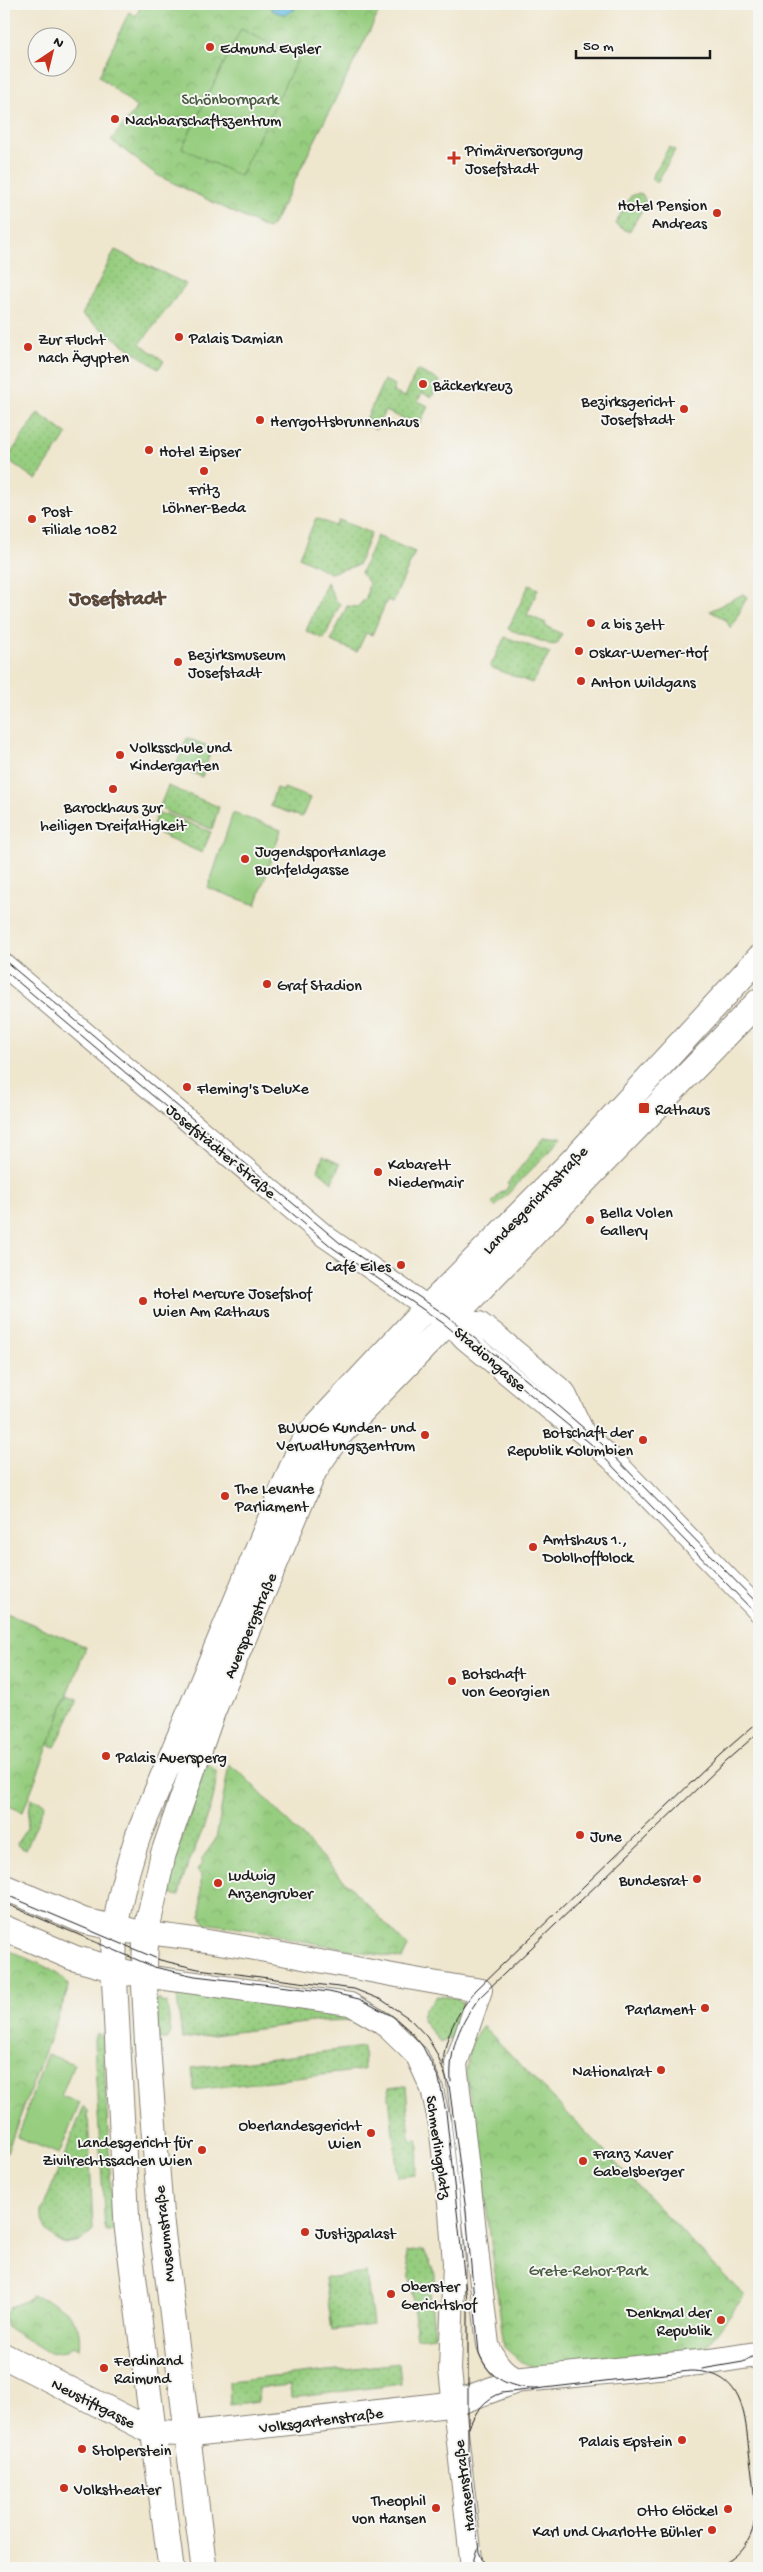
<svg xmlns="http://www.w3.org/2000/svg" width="763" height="2572" font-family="'Gochi Hand',sans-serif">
  <defs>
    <pattern id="grass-dots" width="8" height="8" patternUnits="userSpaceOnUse" patternTransform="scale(1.25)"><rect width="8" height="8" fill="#96cd7f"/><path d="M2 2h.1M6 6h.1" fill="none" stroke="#81af6d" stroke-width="1.8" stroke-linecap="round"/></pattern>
    <pattern id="park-crowns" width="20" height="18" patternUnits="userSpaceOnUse" patternTransform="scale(1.25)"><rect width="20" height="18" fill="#96cd7f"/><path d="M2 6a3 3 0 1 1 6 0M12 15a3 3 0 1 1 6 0" fill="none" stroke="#81af6d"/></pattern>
    <pattern id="water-waves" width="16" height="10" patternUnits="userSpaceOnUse" patternTransform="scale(1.25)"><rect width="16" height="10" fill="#65bce2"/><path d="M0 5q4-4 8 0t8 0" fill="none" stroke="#57a1c1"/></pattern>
  </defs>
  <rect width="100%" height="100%" fill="#f6f6f2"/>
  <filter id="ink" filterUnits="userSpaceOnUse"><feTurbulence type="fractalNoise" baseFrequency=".02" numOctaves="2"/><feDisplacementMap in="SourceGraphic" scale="10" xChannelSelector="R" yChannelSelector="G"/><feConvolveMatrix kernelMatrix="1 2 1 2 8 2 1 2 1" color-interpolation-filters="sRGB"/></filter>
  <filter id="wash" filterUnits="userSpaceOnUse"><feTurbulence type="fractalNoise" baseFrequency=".0096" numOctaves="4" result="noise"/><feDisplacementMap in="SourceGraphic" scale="20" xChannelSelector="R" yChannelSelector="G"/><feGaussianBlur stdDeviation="1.12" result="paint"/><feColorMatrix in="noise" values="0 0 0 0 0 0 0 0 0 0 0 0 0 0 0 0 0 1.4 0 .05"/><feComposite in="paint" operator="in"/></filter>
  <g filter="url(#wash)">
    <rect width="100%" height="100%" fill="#efe6ce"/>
    <path fill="url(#grass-dots)" stroke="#59744e" d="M669,147L675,150L657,183L651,179Z
      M639,193L643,195L646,203L629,232L615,224L631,196Z
      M115,250L186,284L140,344L164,361L158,369L82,315Z
      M417,370L440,381L432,397L422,393L418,401L428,406L419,425L385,411L376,429L364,424L384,380L395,385L393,392L405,397Z
      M38,413L67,434L36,480L7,459Z
      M316,518L335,526L339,520L371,533L358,565L330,573L299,557Z
      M377,536L415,552L393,602L387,600L372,635L366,633L357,652L331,641L347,606L357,607L366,598L369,583L361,573Z
      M327,582L335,600L340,604L324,639L306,631Z
      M529,585L538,589L527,615L546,623L545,626L562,634L557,644L552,645L508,629Z
      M743,594L747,597L731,629L726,620L710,611Z
      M505,637L550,653L532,683L490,667Z
      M187,738L212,748L202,777L176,766Z
      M168,786L219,807L212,829L167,812L160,806Z
      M276,788L283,791L284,788L310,798L302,817L270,806Z
      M157,813L162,815L166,814L211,832L202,853L151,830Z
      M560,1137L562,1138L495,1207L492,1203L502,1191H505L509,1185L507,1184L544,1138Z
      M323,1156L340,1164L332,1182L318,1170Z
      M61,1692L78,1699L55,1747L46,1743Z
      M207,1762L216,1771C217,1816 187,1853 179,1896L166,1893L172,1867Z
      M31,1798L45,1804L26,1850L18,1846L17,1843L27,1828Z
      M176,1988L357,2016L354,2020L320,2021L182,2039Z
      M437,1996L457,1998L465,2006L454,2036L441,2043L422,2020L424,2009Z
      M156,1999H160L161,2002L167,2003L171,2032L167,2040H159Z
      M97,2033L103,2037L113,2230H105L95,2064L94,2038Z
      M363,2047L364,2070L194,2090L192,2068Z
      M406,2086L410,2140L417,2139L419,2148L415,2175L398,2177L388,2088Z
      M84,2106L88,2111L93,2230L81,2241L64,2244C51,2237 40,2227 42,2211Z
      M424,2250L435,2274V2284H429L435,2336L417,2338L407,2252Z
      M366,2273L373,2325L332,2330L325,2278Z
      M399,2363L401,2384L291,2398L290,2385L259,2388L258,2401L230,2405L229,2382Z"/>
    <path fill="url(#park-crowns)" stroke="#59744e" d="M142,4H383L273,224L268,229L157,175L111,140L137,108L99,76L129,12L136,16Z
      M4,1612L86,1647L23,1812L4,1804Z
      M229,1764L245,1777L408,1947L402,1959L297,1940L266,1932L205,1923L201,1916V1875L197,1871L203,1862L201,1860L216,1839Z
      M4,1948C22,1957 61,1969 69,1987L7,2152L4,2151Z
      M483,2026L744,2296L706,2347L537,2369L520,2361L504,2347L480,2155L466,2074L469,2044Z
      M31,2296C60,2301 84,2317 79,2349L74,2346L67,2351L49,2353L13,2331L7,2327L4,2317L10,2307L30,2299Z"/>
    <path fill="#96cd7f" stroke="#59744e" d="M241,29L298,58L240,176L182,148Z
      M233,813L281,830L256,905L208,888Z
      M47,2054L74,2064L61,2096L80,2103L59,2154L17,2137Z"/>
    <path fill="url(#water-waves)" stroke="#406c7f" d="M268,4H298L294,10L285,15L273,11Z"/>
  </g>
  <g filter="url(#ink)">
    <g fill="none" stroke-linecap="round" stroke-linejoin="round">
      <g stroke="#868175" stroke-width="24">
        <path id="tertiary" d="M4,965L326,1237L449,1322L465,1339L550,1409L583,1433L612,1459L759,1611
          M449,1322L479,1323L493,1333L564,1392L583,1432
          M146,1933C259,1945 369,1974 481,1990L456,2064L488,2345C495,2362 502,2371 518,2380
          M144,1976L350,2004L383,2023L417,2056L432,2089L440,2125L450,2212L454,2263L450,2370L472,2568"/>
      </g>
      <g stroke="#868175" stroke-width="27">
        <path id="secondary" d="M4,1887L84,1921L131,1931
          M4,1928L74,1958L128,1973
          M4,2356L153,2432L188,2434L453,2404L518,2380L714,2361L759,2354
          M171,2568L127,2226L114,1970C112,1924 123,1880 138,1836L301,1446L317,1425L417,1318L574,1159L759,958
          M204,2568L161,2221L148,2053L144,1976L146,1933L163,1855L212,1713L314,1471L337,1437L759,1001"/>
      </g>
      <use href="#tertiary" stroke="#fff" stroke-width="22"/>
      <use href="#secondary" stroke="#fff" stroke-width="25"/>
      <path stroke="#1c1c1c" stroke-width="1" d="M4,960L340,1243L447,1316L550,1399L602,1444L759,1605
        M4,970L333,1248L443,1323L591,1444L759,1617
        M4,1894L160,1960L198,1969L354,1989L382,2000L410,2019L427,2037L436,2052L449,2085L466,2211L479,2353C489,2380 512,2389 539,2388
        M4,1903L154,1967L195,1976L329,1992L359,1999L394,2017L411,2032L423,2047L439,2079L446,2112L468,2310V2450L479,2552L486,2568
        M443,2066C444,2036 457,2013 476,1990L721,1754L759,1721
        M451,2082C449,2048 460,2023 480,1997L726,1761L759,1732
        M702,2369L743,2362L759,2353
        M469,2428C474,2412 486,2398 502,2393L690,2371C742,2371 745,2411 749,2452C752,2474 755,2495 755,2517C753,2542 737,2560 714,2568
        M471,2568L477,2549
        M736,2568L759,2561"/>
    </g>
  </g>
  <g fill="#c8321e" stroke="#f6f6f2" stroke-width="2">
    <circle cx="210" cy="47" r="5"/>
    <circle cx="115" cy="119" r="5"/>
    <path d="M451.5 150.5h5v5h5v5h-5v5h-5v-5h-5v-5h5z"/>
    <circle cx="717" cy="213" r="5"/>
    <circle cx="179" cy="337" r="5"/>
    <circle cx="28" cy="347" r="5"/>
    <circle cx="423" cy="384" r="5"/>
    <circle cx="684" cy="409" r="5"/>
    <circle cx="260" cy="420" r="5"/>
    <circle cx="149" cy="450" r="5"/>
    <circle cx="204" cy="471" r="5"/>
    <circle cx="32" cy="519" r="5"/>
    <circle cx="591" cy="623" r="5"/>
    <circle cx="579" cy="651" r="5"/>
    <circle cx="178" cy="662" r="5"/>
    <circle cx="581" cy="681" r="5"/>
    <circle cx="120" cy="755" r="5"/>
    <circle cx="113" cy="789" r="5"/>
    <circle cx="245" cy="859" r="5"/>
    <circle cx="267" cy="984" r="5"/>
    <circle cx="187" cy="1087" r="5"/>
    <rect x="638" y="1102" width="12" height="12" rx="2.5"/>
    <circle cx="378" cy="1172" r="5"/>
    <circle cx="590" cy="1220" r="5"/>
    <circle cx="401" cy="1265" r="5"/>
    <circle cx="143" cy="1301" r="5"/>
    <circle cx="425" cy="1435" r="5"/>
    <circle cx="643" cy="1440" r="5"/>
    <circle cx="225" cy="1496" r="5"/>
    <circle cx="533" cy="1547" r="5"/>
    <circle cx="452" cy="1681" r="5"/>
    <circle cx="106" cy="1756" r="5"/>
    <circle cx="580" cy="1835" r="5"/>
    <circle cx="697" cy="1879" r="5"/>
    <circle cx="218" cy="1883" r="5"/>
    <circle cx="705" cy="2008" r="5"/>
    <circle cx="661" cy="2070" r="5"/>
    <circle cx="371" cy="2133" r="5"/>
    <circle cx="202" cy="2150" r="5"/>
    <circle cx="583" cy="2161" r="5"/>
    <circle cx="305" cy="2232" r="5"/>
    <circle cx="391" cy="2294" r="5"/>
    <circle cx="721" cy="2320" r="5"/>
    <circle cx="104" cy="2368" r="5"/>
    <circle cx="682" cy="2440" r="5"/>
    <circle cx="82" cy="2449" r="5"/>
    <circle cx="64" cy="2488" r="5"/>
    <circle cx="436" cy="2508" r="5"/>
    <circle cx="728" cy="2509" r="5"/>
    <circle cx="712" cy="2530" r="5"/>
  </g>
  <g text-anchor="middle" stroke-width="4" stroke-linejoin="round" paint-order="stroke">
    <g font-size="16" fill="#1c1c1c" stroke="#f6f6f2" text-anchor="start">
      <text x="220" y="53">Edmund Eysler</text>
      <text x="125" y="125">Nachbarschaftszentrum</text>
      <text x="465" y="155">Primärversorgung<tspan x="465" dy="18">Josefstadt</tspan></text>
      <text x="707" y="210" text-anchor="end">Hotel Pension<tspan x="707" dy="18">Andreas</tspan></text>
      <text x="189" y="343">Palais Damian</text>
      <text x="38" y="344">Zur Flucht<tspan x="38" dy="18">nach Ägypten</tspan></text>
      <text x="433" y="390">Bäckerkreuz</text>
      <text x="674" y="406" text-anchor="end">Bezirksgericht<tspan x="674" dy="18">Josefstadt</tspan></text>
      <text x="270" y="426">Herrgottsbrunnenhaus</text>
      <text x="159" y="456">Hotel Zipser</text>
      <text x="204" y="494" text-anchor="middle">Fritz<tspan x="204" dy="18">Löhner-Beda</tspan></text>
      <text x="42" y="516">Post<tspan x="42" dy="18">Filiale 1082</tspan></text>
      <text x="601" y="629">a bis zett</text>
      <text x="589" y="657">Oskar-Werner-Hof</text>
      <text x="188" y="659">Bezirksmuseum<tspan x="188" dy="18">Josefstadt</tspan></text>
      <text x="591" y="687">Anton Wildgans</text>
      <text x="130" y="752">Volksschule und<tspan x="130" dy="18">Kindergarten</tspan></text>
      <text x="113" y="812" text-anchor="middle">Barockhaus zur<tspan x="113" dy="18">heiligen Dreifaltigkeit</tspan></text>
      <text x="255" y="856">Jugendsportanlage<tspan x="255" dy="18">Buchfeldgasse</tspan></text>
      <text x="277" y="990">Graf Stadion</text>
      <text x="197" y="1093">Fleming's Deluxe</text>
      <text x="655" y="1114">Rathaus</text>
      <text x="388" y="1169">Kabarett<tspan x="388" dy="18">Niedermair</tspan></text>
      <text x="600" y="1217">Bella Volen<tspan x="600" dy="18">Gallery</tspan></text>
      <text x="391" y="1271" text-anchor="end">Café Eiles</text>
      <text x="153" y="1298">Hotel Mercure Josefshof<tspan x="153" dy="18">Wien Am Rathaus</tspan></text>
      <text x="415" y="1432" text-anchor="end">BUWOG Kunden- und<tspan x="415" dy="18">Verwaltungszentrum</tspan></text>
      <text x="633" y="1437" text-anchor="end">Botschaft der<tspan x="633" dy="18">Republik Kolumbien</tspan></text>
      <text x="235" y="1493">The Levante<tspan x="235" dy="18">Parliament</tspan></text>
      <text x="543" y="1544">Amtshaus 1.,<tspan x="543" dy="18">Doblhoffblock</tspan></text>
      <text x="462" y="1678">Botschaft<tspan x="462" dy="18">von Georgien</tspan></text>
      <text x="116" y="1762">Palais Auersperg</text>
      <text x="590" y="1841">June</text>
      <text x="228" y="1880">Ludwig<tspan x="228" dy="18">Anzengruber</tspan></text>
      <text x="687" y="1885" text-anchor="end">Bundesrat</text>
      <text x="695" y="2014" text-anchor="end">Parlament</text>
      <text x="651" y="2076" text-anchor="end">Nationalrat</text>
      <text x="361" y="2130" text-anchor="end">Oberlandesgericht<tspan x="361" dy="18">Wien</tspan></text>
      <text x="192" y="2147" text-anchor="end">Landesgericht für<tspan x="192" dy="18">Zivilrechtssachen Wien</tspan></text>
      <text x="593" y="2158">Franz Xaver<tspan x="593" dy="18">Gabelsberger</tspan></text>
      <text x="315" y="2238">Justizpalast</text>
      <text x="401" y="2291">Oberster<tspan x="401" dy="18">Gerichtshof</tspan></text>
      <text x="711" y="2317" text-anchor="end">Denkmal der<tspan x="711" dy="18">Republik</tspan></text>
      <text x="114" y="2365">Ferdinand<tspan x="114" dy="18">Raimund</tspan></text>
      <text x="672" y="2446" text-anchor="end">Palais Epstein</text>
      <text x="92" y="2455">Stolperstein</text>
      <text x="74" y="2494">Volkstheater</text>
      <text x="426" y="2505" text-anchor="end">Theophil<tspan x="426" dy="18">von Hansen</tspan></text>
      <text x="718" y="2515" text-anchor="end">Otto Glöckel</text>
      <text x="702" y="2536" text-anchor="end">Karl und Charlotte Bühler</text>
    </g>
    <g font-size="16" fill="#475a3f" stroke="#f6f6f2">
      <text x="230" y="104">Schönbornpark</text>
      <text x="588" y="2275">Grete-Rehor-Park</text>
    </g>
    <g font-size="16" fill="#1c1c1c" stroke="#f6f6f2">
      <text transform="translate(222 1150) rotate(40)" y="6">Josefstädter Straße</text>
      <text transform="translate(534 1199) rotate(-46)" y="6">Landesgerichtsstraße</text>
      <text transform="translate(491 1358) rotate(41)" y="6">Stadiongasse</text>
      <text transform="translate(249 1625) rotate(-67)" y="6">Auerspergstraße</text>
      <text transform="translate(440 2147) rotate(82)" y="6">Schmerlingplatz</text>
      <text transform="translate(163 2234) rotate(-96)" y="6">Museumstraße</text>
      <text transform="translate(94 2402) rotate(27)" y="6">Neustiftgasse</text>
      <text transform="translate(321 2419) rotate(-7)" y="6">Volksgartenstraße</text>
      <text transform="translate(463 2486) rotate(-97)" y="6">Hansenstraße</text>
    </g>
    <g font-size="21" font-weight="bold" fill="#5b4839" stroke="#f6f6f2">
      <text x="117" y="604">Josefstadt</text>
    </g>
  </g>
  <rect width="763" height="2572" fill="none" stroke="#f6f6f2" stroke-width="20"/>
  <g transform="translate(52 52) rotate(35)"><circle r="24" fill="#f6f6f2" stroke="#9f9f9c"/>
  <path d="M0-4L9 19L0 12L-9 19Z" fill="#c8321e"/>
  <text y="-8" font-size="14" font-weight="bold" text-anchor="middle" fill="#1c1c1c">N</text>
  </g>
  <path d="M576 50v8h134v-8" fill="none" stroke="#1c1c1c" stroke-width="2.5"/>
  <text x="583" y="50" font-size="15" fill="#1c1c1c" stroke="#f6f6f2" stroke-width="4" paint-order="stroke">50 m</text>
</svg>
